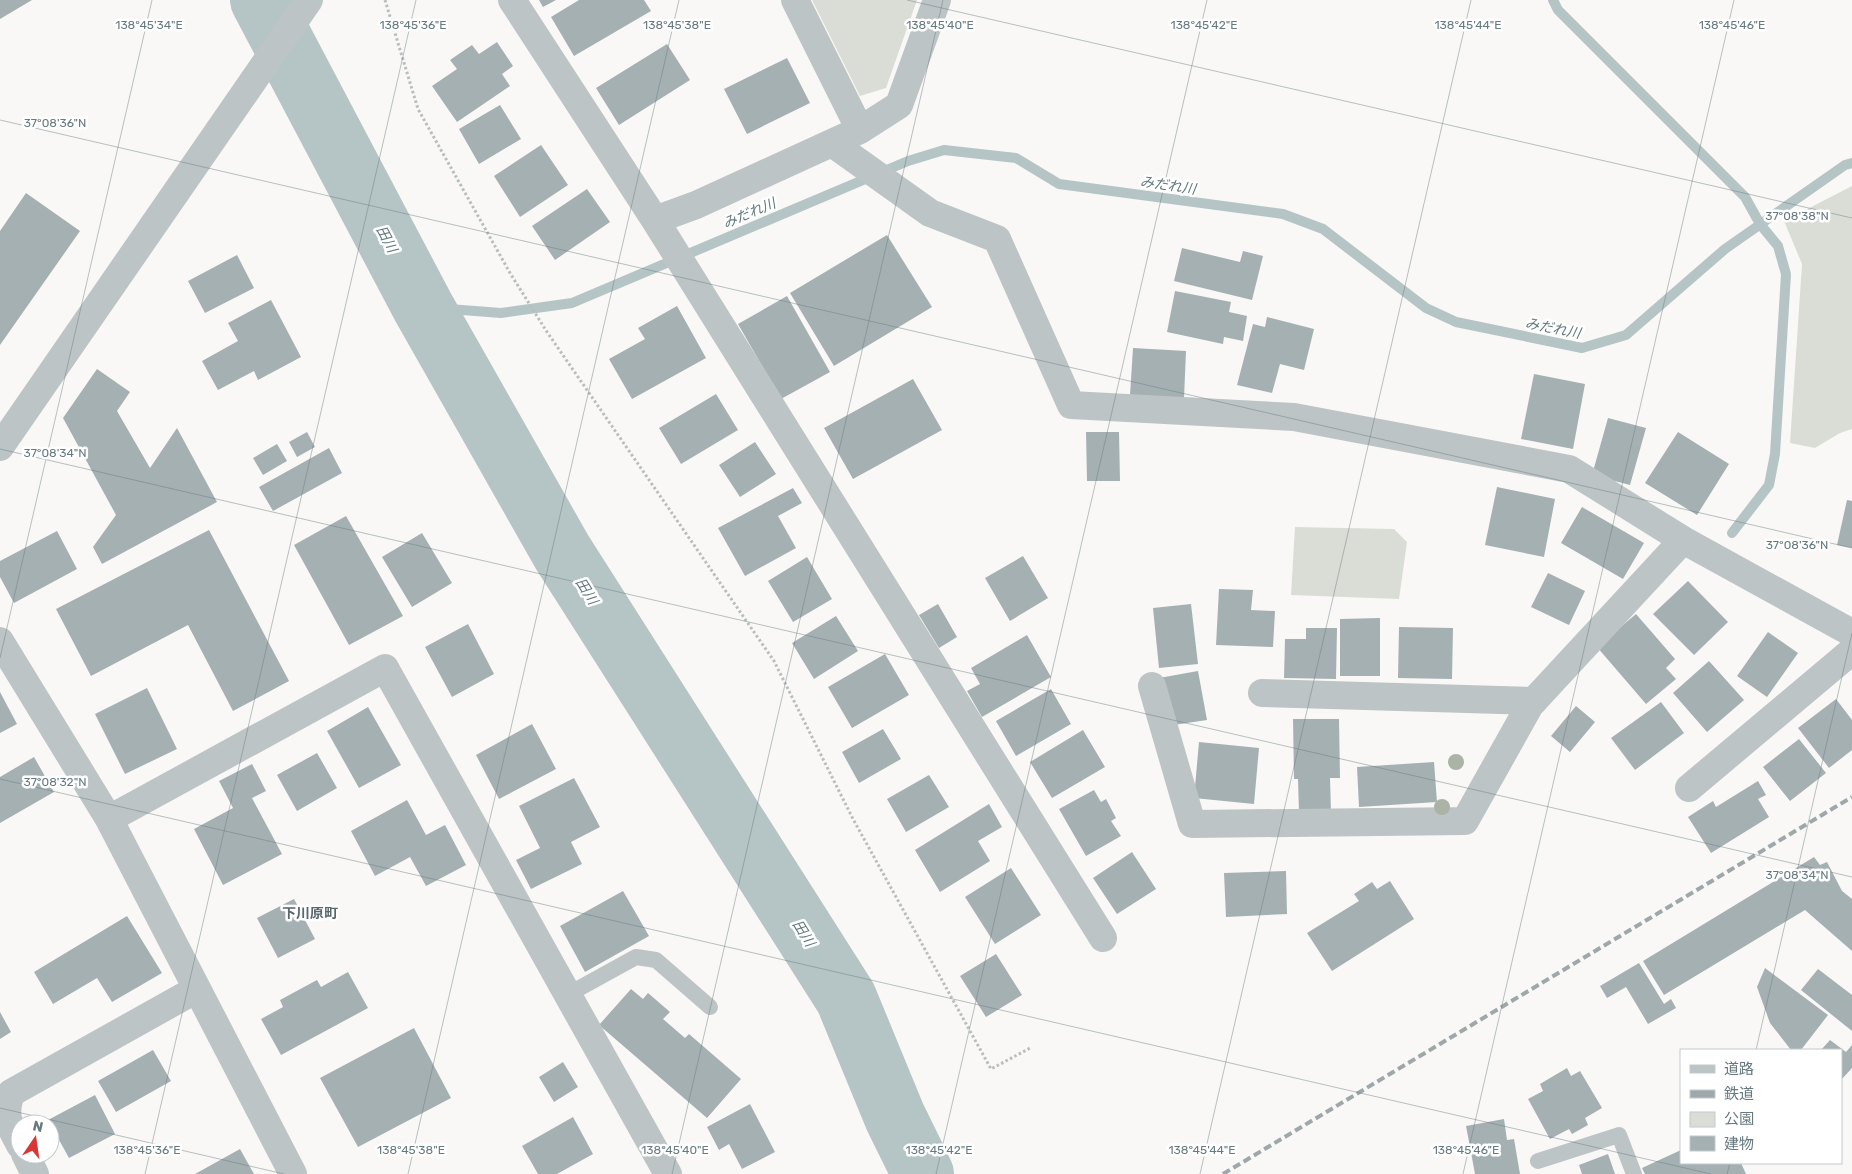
<svg xmlns="http://www.w3.org/2000/svg" width="1852" height="1174" font-family="Rubik,'Noto Sans JP',sans-serif">
  <rect width="100%" height="100%" fill="#f9f8f6"/>
  <path fill="#daddd6" d="M812,0H917L886,88L860,96Z
    M1852,186V429L1840,433L1815,448L1790,443L1802,264L1784,221Z
    M1295,527L1394,529L1407,542L1399,599L1291,595Z"/>
  <g fill="none" stroke-linecap="round" stroke-linejoin="round">
    <path stroke="#b5c5c5" stroke-width="10" d="M1553,0L1558,10L1745,197L1760,224L1778,246L1786,274L1775,454L1769,485L1732,533
      M423,307L501,313L572,303L908,161L944,150L1016,158L1059,184L1283,214L1323,229L1426,308L1456,322L1582,348L1626,335L1725,249L1845,165L1852,163"/>
    <path stroke="#b5c5c5" stroke-width="62" d="M261,0L423,307L562,552L846,998L895,1117L923,1174"/>
  </g>
  <path fill="#a5b0b3" d="M0,0H32L0,19Z
    M539,0H556L543,7Z
    M579,0H644L651,11L574,56L551,17Z
    M497,42L513,66L502,74L510,86L457,122L432,86L457,69L450,60L472,45L479,54Z
    M667,44L690,80L619,125L596,88Z
    M787,58L810,103L747,134L724,89Z
    M500,105L521,139L479,164L459,129Z
    M541,145L568,185L520,217L494,176Z
    M587,189L610,222L555,260L532,226Z
    M26,193L80,231L0,345V231Z
    M887,235L932,307L834,366L790,293Z
    M1182,248L1240,262L1243,251L1263,256L1252,300L1174,281Z
    M237,255L254,288L205,313L188,281Z
    M1175,291L1231,302L1229,312L1247,316L1243,341L1224,337L1223,344L1167,332Z
    M787,296L830,372L781,399L738,324Z
    M271,300L301,357L258,380L254,371L218,390L202,361L238,341L228,323Z
    M677,306L706,358L632,399L609,359L645,339L638,328Z
    M1267,317L1314,329L1304,370L1280,364L1272,393L1237,385L1253,324L1265,327Z
    M1133,348L1186,351L1184,398L1130,395Z
    M97,369L130,392L117,411L150,468L177,428L217,502L102,564L93,547L116,515L63,418Z
    M1534,374L1585,384L1573,449L1521,439Z
    M913,379L942,430L853,479L824,428Z
    M716,394L738,430L681,464L659,428Z
    M1608,418L1646,428L1630,485L1592,475Z
    M307,432L315,447L297,457L289,442Z
    M1086,432H1119L1120,481H1087Z
    M1678,432L1729,464L1697,515L1645,483Z
    M755,442L776,474L740,497L719,465Z
    M277,444L287,461L263,475L253,458Z
    M329,448L342,473L273,511L259,487Z
    M1497,487L1555,499L1544,557L1485,545Z
    M793,488L802,503L778,516L796,548L745,576L718,528Z
    M1847,500L1852,501V548L1837,545Z
    M1582,507L1644,543L1623,579L1561,543Z
    M346,516L403,616L349,645L294,545Z
    M209,530L289,681L233,711L188,625L91,676L56,609Z
    M57,531L77,569L14,603L0,577V561Z
    M422,533L452,583L412,607L382,557Z
    M1023,556L1048,598L1010,621L985,578Z
    M807,557L832,599L793,622L768,581Z
    M1548,573L1585,591L1569,625L1531,607Z
    M1688,581L1728,622L1694,655L1653,614Z
    M1219,589L1253,590L1251,610L1275,611L1273,647L1216,645Z
    M938,604L957,637L939,648L919,615Z
    M1191,604L1198,664L1159,668L1153,608Z
    M1636,614L1675,659L1666,668L1676,679L1646,704L1597,647Z
    M836,616L858,651L814,679L792,643Z
    M1380,618V676H1340V619Z
    M468,624L494,674L452,697L425,647Z
    M1399,627L1453,628L1452,679L1398,678Z
    M1306,628H1337L1336,679L1284,678L1285,639H1306Z
    M1768,632L1798,653L1767,697L1737,676Z
    M1027,635L1051,677L982,717L967,691L980,684L971,668Z
    M885,654L909,695L852,728L828,687Z
    M1709,661L1744,700L1707,732L1673,693Z
    M1198,671L1207,720L1167,726L1159,678Z
    M147,688L177,749L125,774L95,714Z
    M1051,689L1071,724L1016,756L996,721Z
    M0,692L17,724L0,733Z
    M1836,699L1852,720V750L1829,768L1798,728Z
    M1661,702L1684,733L1635,770L1611,738Z
    M1576,706L1595,722L1570,752L1551,736Z
    M368,707L401,765L359,788L327,731Z
    M1293,719H1339L1340,778H1330L1331,812L1299,813L1298,779H1294Z
    M532,724L556,769L499,799L476,755Z
    M883,729L901,759L859,783L842,752Z
    M1083,730L1105,767L1052,798L1030,762Z
    M1799,739L1826,773L1790,801L1763,767Z
    M1199,742L1259,748L1254,804L1194,798Z
    M317,753L337,788L297,811L277,775Z
    M34,757L54,792L0,823V777Z
    M1434,762L1437,802L1359,807L1357,767Z
    M252,764L266,791L252,798L282,854L223,885L194,829L233,808L219,781Z
    M929,775L949,807L906,832L887,799Z
    M574,778L600,827L571,842L582,864L531,889L516,860L540,848L519,806Z
    M1758,781L1766,795L1758,799L1769,817L1711,853L1688,817L1713,801L1716,807Z
    M1094,790L1101,802L1106,799L1116,818L1111,821L1121,836L1086,856L1059,809Z
    M407,800L426,835L445,825L466,865L426,886L410,857L375,876L351,831Z
    M989,804L1002,827L978,841L990,861L940,892L915,850Z
    M1132,852L1156,889L1117,914L1093,878Z
    M1814,857L1820,865L1827,862L1842,891L1852,899V951L1805,910L1664,995L1643,961Z
    M1011,868L1041,915L995,944L965,897Z
    M1286,871L1287,914L1226,917L1224,873Z
    M1390,881L1414,919L1332,971L1307,933L1359,901L1354,894L1372,882L1377,889Z
    M623,891L649,936L585,972L560,926Z
    M294,899L315,939L278,958L257,918Z
    M127,916L162,973L112,1002L97,978L53,1004L34,972Z
    M996,954L1022,995L986,1017L960,976Z
    M1639,963L1664,1004L1671,999L1676,1008L1648,1024L1626,987L1607,998L1600,986Z
    M1765,968L1828,1015L1801,1050H1791L1770,1023L1757,987Z
    M1818,969L1852,995V1031L1801,990Z
    M348,972L368,1008L281,1055L261,1019L283,1007L280,1000L317,980L321,987Z
    M631,989L643,999L648,993L670,1012L663,1019L685,1038L689,1034L741,1079L707,1118L599,1025Z
    M0,1012L11,1032L0,1039Z
    M414,1028L451,1098L358,1147L320,1078Z
    M1830,1040L1846,1052L1852,1045V1068L1841,1080V1050H1821Z
    M153,1050L171,1081L116,1112L98,1081Z
    M563,1062L578,1087L554,1102L539,1077Z
    M1567,1068L1571,1076L1580,1071L1602,1108L1585,1118L1588,1125L1572,1134L1569,1129L1550,1139L1528,1099L1543,1091L1540,1084Z
    M95,1095L115,1134L69,1158L48,1120Z
    M750,1104L775,1152L742,1169L729,1144L719,1150L707,1127Z
    M573,1117L593,1154L557,1174H538L522,1146Z
    M1504,1119L1507,1140L1514,1139L1520,1174H1475L1466,1126Z
    M240,1149L254,1174H195Z
    M1681,1150V1163H1741L1746,1174H1645L1642,1168Z
    M1608,1154L1615,1174H1582L1579,1165Z"/>
  <g fill="none" stroke-linecap="round" stroke-linejoin="round">
    <path stroke="#b8bdbe" stroke-width="3" stroke-dasharray="2.5 2.5" stroke-linecap="butt" d="M385,0L418,109L510,273L547,332L774,661L853,819L991,1069L1032,1047"/>
    <path stroke="#bdc4c5" stroke-width="16" d="M567,995L636,957L656,960L710,1007
      M1538,1161L1619,1135L1634,1174"/>
    <path stroke="#bdc4c5" stroke-width="28" d="M512,0L655,220L1103,938
      M795,0L860,130
      M832,143L930,213L997,239L1071,405L1294,417L1569,469L1683,540L1852,633
      M655,220L696,205L860,130L899,105L937,0
      M0,641L109,819L293,1174
      M1152,686L1192,824L1465,821L1530,705L1683,540
      M1262,693L1534,701
      M1689,788L1852,651
      M109,819L385,668L668,1174
      M20,1145C9,1124 3,1117 11,1093L197,989
      M25,1154L35,1174"/>
    <path stroke="#bdc4c5" stroke-width="28" d="M0,447L309,0"/>
    <path stroke="#9ea8aa" stroke-width="4" stroke-dasharray="8 4" stroke-linecap="butt" d="M1223,1174L1852,797"/>
  </g>
  <g fill="#abb2a6">
    <circle cx="1456" cy="762" r="8"/>
    <circle cx="1442" cy="807" r="8"/>
  </g>
  <path fill="none" stroke="#667a7f" stroke-width="1" stroke-opacity="0.45" d="M907,0L1852,218M0,120L1852,548M0,449L1852,877M0,658L152,0M0,779L1711,1174M1756,1050L1852,633M0,1108L284,1174M145,1174L416,0M408,1174L679,0M672,1174L943,0M936,1174L1207,0M1200,1174L1471,0M1463,1174L1734,0M1727,1174L1730,1163"/>
  <g text-anchor="middle" stroke-width="5" stroke-linejoin="round" paint-order="stroke">
    <g font-size="14" font-style="italic" fill="#607879" stroke="#fff">
      <text transform="translate(1168 185) rotate(8)" y="5">みだれ川</text>
      <text transform="translate(749 213) rotate(-23)" y="5">みだれ川</text>
      <text transform="translate(387 239) rotate(62)" y="5">田川</text>
      <text transform="translate(1553 328) rotate(11)" y="5">みだれ川</text>
      <text transform="translate(587 591) rotate(58)" y="5">田川</text>
      <text transform="translate(804 933) rotate(58)" y="5">田川</text>
    </g>
    <g font-size="14" font-weight="bold" fill="#57676b" stroke="#fff">
      <text x="310" y="918">下川原町</text>
    </g>
  </g>
  <g font-size="12" text-anchor="middle" fill="#667a7f" stroke="#fff" stroke-width="5" stroke-linejoin="round" paint-order="stroke">
    <text x="149" y="29">138°45'34"E</text>
    <text x="413" y="29">138°45'36"E</text>
    <text x="677" y="29">138°45'38"E</text>
    <text x="940" y="29">138°45'40"E</text>
    <text x="1204" y="29">138°45'42"E</text>
    <text x="1468" y="29">138°45'44"E</text>
    <text x="1732" y="29">138°45'46"E</text>
    <text x="55" y="127">37°08'36"N</text>
    <text x="1797" y="220">37°08'38"N</text>
    <text x="55" y="457">37°08'34"N</text>
    <text x="1797" y="549">37°08'36"N</text>
    <text x="55" y="786">37°08'32"N</text>
    <text x="1797" y="879">37°08'34"N</text>
    <text x="147" y="1154">138°45'36"E</text>
    <text x="411" y="1154">138°45'38"E</text>
    <text x="675" y="1154">138°45'40"E</text>
    <text x="939" y="1154">138°45'42"E</text>
    <text x="1202" y="1154">138°45'44"E</text>
    <text x="1466" y="1154">138°45'46"E</text>
  </g>
  <rect x="1680" y="1049" width="162" height="115" fill="#ffffff" stroke="#c2cacc"/>
  <rect x="1690" y="1065" width="25" height="8" fill="#bdc4c5" stroke="#c2cacc"/>
  <text x="1724" y="1074" font-size="15" fill="#667a7f">道路</text>
  <rect x="1690" y="1090" width="25" height="8" fill="#9ea8aa" stroke="#c2cacc"/>
  <text x="1724" y="1099" font-size="15" fill="#667a7f">鉄道</text>
  <rect x="1690" y="1112" width="25" height="15" fill="#daddd6" stroke="#c2cacc"/>
  <text x="1724" y="1124" font-size="15" fill="#667a7f">公園</text>
  <rect x="1690" y="1136" width="25" height="15" fill="#a5b0b3" stroke="#c2cacc"/>
  <text x="1724" y="1149" font-size="15" fill="#667a7f">建物</text>
  <g transform="translate(35 1139) rotate(13)"><circle r="24" fill="#ffffff" stroke="#c2cacc"/>
  <path d="M0-4L9 19L0 12L-9 19Z" fill="#d93736"/>
  <text y="-8" font-size="14" font-weight="bold" text-anchor="middle" fill="#667a7f">N</text>
  </g>
</svg>
